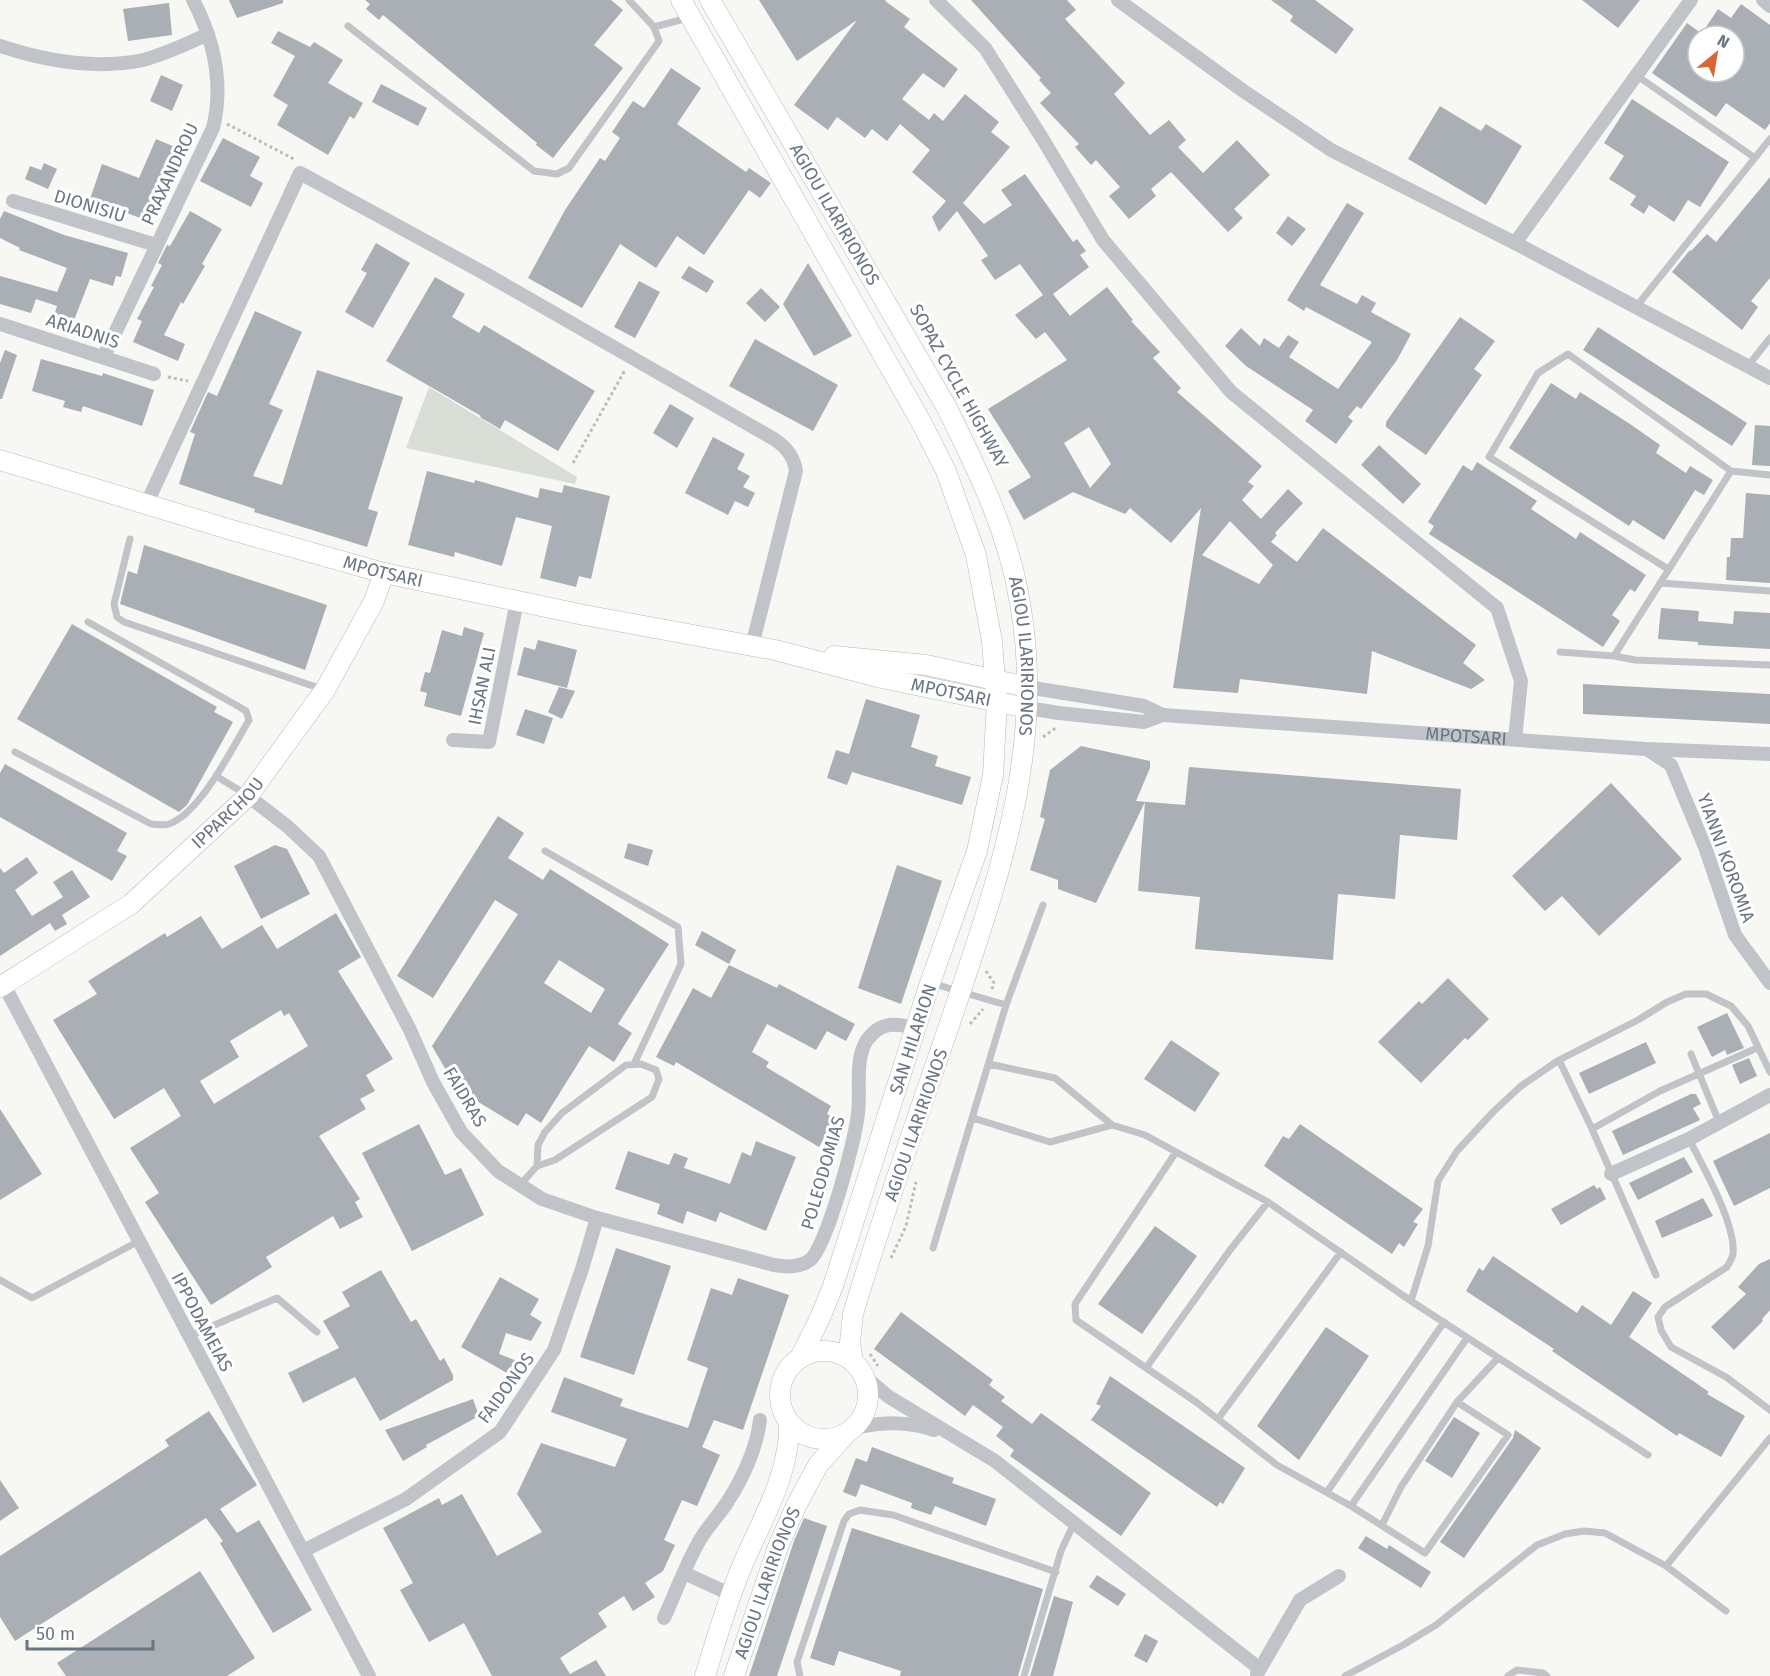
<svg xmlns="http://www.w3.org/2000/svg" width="1770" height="1676" font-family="'Fira Sans',sans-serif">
  <rect width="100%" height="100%" fill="#f7f7f4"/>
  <path fill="#d8ddd5" d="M429,387L577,477L575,484L406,448Z"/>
  <path fill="#a9afb5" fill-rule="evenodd" d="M229,0H283V3L237,18Z
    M365,0H611L623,10L594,45L623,68L553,158L536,145L537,143L383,15L379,20L366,9L370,4Z
    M759,0H886L885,1L910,19L904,27L958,69L944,88L923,73L902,99L929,120L934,113L943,121L965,94L999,122L991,132L1010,147L963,203L984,224L1012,205L1001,190L1025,174L1073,242L1077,239L1086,251L1080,255L1089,267L1053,294L1070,316L1107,287L1133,320L1131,321L1160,352L1153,358L1181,388L1177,392L1262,466L1248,482L1254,486L1242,500L1261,519L1288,489L1303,503L1275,533L1277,535L1271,542L1297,562L1323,528L1476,645L1463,663L1485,680L1471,689L1372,651L1367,694L1240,679L1238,693L1173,688L1201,508L1171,543L1130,508L1125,514L1073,492L1024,520L1008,491L1031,477L988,409L1067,360L1045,332L1036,339L1015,315L1043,295L1020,264L995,280L981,260L988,256L957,211L939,232L932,217L946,201L912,172L930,150L900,124L887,141L872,129L865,138L837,117L828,130L794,105L857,20L797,61ZM1089,427L1111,464L1090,488L1064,443ZM1230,521L1273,565L1259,584L1202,555Z
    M971,0H1067L1076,10L1065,19L1125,83L1114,94L1150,135L1169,120L1186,140L1178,147L1203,173L1237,140L1270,175L1234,209L1243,218L1228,232L1171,172L1151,189L1156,196L1129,219L1109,196L1120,187L1096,160L1091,165L1075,147L1079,144L1040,103L1051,93L1039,80L1041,78Z
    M1271,0H1315L1354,29L1336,54L1290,21L1293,16Z
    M1582,0H1640L1618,28Z
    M169,3L172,35L128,41L123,9Z
    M1741,4L1770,25V123L1765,130L1726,103L1716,117L1652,73L1687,23L1698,31V72H1734V36H1700L1718,9L1731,18Z
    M278,31L310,47L314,42L343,60L328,83L363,103L354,119L350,116L328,155L277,125L288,105L273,96L295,56L271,43Z
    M671,68L701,88L677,124L746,172L749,168L771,183L760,198L749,190L704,255L677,236L656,268L620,244L582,308L528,278L565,210L600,158L605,161L620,138L612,132L633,101L644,108Z
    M161,75L183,85L172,111L150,101Z
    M381,84L427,108L418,126L372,102Z
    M1632,99L1729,162L1700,207L1688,200L1674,222L1649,205L1644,214L1630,205L1636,196L1609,179L1624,156L1604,143Z
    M1440,106L1481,131L1486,124L1522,146L1486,205L1408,159Z
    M223,138L260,157L250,176L263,183L251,207L200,181Z
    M156,139L182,150L174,169L166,166L146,214L141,212L140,218L90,199L102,164L139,178Z
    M44,163L57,169L48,189L25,179L30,166L41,170Z
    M1770,177V278L1751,301L1758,307L1742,330L1672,272L1690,250L1691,251L1707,234L1716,242Z
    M1347,203L1364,213L1320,285L1357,304L1362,295L1376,303L1371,312L1411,334L1397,360L1361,409L1357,406L1348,417L1353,421L1336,444L1305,421L1313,410L1246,366L1225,346L1241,328L1260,346L1264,338L1279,348L1288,335L1299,342L1289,357L1338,389L1372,342L1306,307L1304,311L1287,300Z
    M4,211L64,235L128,253L121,277L116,276L113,286L90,279L69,333L51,326L57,306L36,299L31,313L0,304V276L57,292L67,268L19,250L20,248L0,238V219Z
    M190,211L222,229L202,264L205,266L195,283L183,304L181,302L164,335L185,344L178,361L133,342L142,321L137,319L154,287L151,286L162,265L158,263L167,245L170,246Z
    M1288,216L1306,229L1292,246L1276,233Z
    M376,243L410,263L373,328L345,312L367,273L361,270Z
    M808,263L852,336L814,356L783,304Z
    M689,266L714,281L707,293L681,278Z
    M435,277L465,294L452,317L479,333L484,325L595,391L558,451L505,420L500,429L480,417L481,416L386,361Z
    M639,281L660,292L635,338L614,327Z
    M761,288L780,307L765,322L746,303Z
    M255,311L302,332L269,404L283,410L253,476L282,485L317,370L403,397L368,509L378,512L367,547L254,512L255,509L179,484L195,434L190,432L208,392L217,396Z
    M1460,317L1495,341L1474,369L1482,375L1426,455L1386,427V422Z
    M1598,327L1747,423L1732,446L1583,350Z
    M755,339L838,385L813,431L729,386Z
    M5,350L17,355L2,399H0V363Z
    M41,359L102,376L103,373L154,390L142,426L83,406L81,412L63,407L65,401L32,391Z
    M1551,383L1576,399L1580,392L1630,424L1660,445L1656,453L1686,473L1690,466L1713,480L1704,495L1695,490L1664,540L1633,520L1629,526L1509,448Z
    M670,404L694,418L677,448L653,433Z
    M1755,425L1770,426V466L1752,465Z
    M713,437L745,454L737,469L750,476L743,487L755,493L748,507L735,501L728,515L685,493Z
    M1379,445L1421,484L1403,504L1361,465Z
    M1477,462L1537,501L1531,509L1576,539L1580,532L1646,575L1635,592L1630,589L1612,615L1620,621L1603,647L1429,534L1434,526L1428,522L1463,465L1472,471Z
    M427,471L474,483L475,480L538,498L540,488L562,493L564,485L610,496L591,579L579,576L576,587L540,578L552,526L516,517L502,566L455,552L454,557L408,545Z
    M1746,493L1770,495V583L1726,580L1727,557H1730L1731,538H1743Z
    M144,545L327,605L305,670L120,604L128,571L137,574Z
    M1661,608L1699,611L1698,621L1733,624L1734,611L1770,613V649L1698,645V642L1658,639Z
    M72,624L217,707L214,712L233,722L187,805L179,812L17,719Z
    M464,627L484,633L461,716L424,706L427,693L420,691L425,672L430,673L442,630L462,636Z
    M538,640L577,650L567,688L517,675L524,647L535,650Z
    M1583,684L1770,694V724L1583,714Z
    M559,687L575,691L562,719L548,712Z
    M866,699L920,715L911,747L938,756L935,766L971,777L962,805L852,772L847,785L827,778L836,750L849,754Z
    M525,709L553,718L544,744L516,735Z
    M1081,746L1150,761V768L1136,801L1185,805L1189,767L1461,789L1457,840L1400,835L1395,899L1338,894L1333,960L1195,949L1200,897L1138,891L1145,802L1096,903L1058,889V880L1030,870L1045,819L1040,817L1050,770Z
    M5,764L127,833L117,851L127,856L112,881L0,817V773Z
    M1611,783L1682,859L1599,936L1562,896L1545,911L1512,876Z
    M498,816L524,833L508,858L543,880L550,869L669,944L618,1024L632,1033L614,1062L589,1046L541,1123L526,1113L518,1126L457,1089L432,1046L518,914L495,900L433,998L397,976ZM559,960L605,989L591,1013L544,983Z
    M628,843L653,850L648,866L624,858Z
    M275,845L287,849L310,894L261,919L234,866Z
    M27,857L38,873L15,890L32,916L63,897L53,882L72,870L90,897L62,915L67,924L55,931L50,923L0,956V868L4,873Z
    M897,865L942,881L901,1004L858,988Z
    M336,913L361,957L338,971L393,1059L366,1075L375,1091L360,1099L366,1109L319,1136L360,1199L355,1202L363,1217L340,1229L333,1216L266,1257L272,1267L211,1305L145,1202L159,1193L130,1148L181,1116L164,1088L114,1119L53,1020L97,994L88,981L165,933L167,937L201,916L222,949L262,925L277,949ZM281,1010L284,1016L289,1013L308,1046L214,1104L200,1081L239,1057L230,1041Z
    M702,931L736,950L729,964L695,945Z
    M729,965L777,988L779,984L855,1024L846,1041L827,1031L816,1050L767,1024L752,1052L769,1062L766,1067L831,1106L827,1114L836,1119L819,1147L676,1062L674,1066L656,1057L693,988L711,998Z
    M1448,978L1489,1019L1468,1040L1465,1038L1421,1083L1378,1042L1419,1001L1422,1004Z
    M1727,1013L1744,1048L1727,1055L1725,1050L1712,1057L1697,1027Z
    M1171,1040L1220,1073L1195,1112L1144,1079Z
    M1646,1042L1656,1063L1589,1094L1579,1073Z
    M1749,1058L1757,1076L1740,1084L1732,1065Z
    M1691,1094H1696L1701,1104L1693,1108L1700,1120L1623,1155L1612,1131Z
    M0,1109L42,1174L0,1200Z
    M419,1124L445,1175L461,1168L484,1215L412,1251L362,1153Z
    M1300,1124L1423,1209L1413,1222L1418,1224L1404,1247L1399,1243L1392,1254L1264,1166L1283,1136L1289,1139Z
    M1770,1133V1188L1734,1206L1713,1161Z
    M756,1141L796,1157L766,1231L720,1212L716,1222L687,1211L683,1224L657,1214L660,1204L615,1189L628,1151L669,1165L674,1153L688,1158L684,1168L730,1184L742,1152L751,1156Z
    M1684,1157L1693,1172L1638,1200L1629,1183Z
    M1594,1185L1597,1189L1600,1187L1606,1199L1561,1225L1551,1209Z
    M1703,1198L1713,1216L1662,1238L1655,1221Z
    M1155,1226L1197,1256L1142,1334L1098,1304Z
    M616,1248L671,1266L634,1375L580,1357Z
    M1493,1256L1577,1313L1582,1305L1611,1325L1633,1291L1652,1303L1629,1337L1709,1392L1707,1394L1745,1416L1721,1457L1679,1433L1677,1436L1552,1351L1554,1349L1466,1291L1479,1268L1483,1271Z
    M1770,1259V1310L1762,1319L1763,1321L1734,1350L1711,1327L1746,1294L1738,1287L1759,1264Z
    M381,1270L411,1322L416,1319L440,1361L444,1358L453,1375V1380L380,1421L355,1377L303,1403L288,1373L339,1348L323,1321L350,1306L342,1292Z
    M500,1277L539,1299L530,1315L542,1322L531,1341L506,1333L499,1354L520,1362L512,1376L461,1347Z
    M738,1278L789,1295L743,1430L714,1420L702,1447L720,1455L697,1506L682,1500L664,1540L675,1545L663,1571L645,1583L655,1597L633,1611L624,1596L598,1613L607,1627L560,1658L570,1674L596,1660L606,1676H492L464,1623L429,1642L400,1590L413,1583L383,1528L439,1498L442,1505L462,1494L497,1556L542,1532L517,1494L541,1443L615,1467L627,1439L551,1412L564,1377L623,1399L620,1406L688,1428L708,1368L687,1360L711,1288L732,1295Z
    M901,1312L993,1380L989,1385L1005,1397L1001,1401L1032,1424L1041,1413L1151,1493L1121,1536L1010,1456L1014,1450L996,1436L1003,1427L973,1405L965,1416L874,1349Z
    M1326,1327L1369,1356L1299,1460L1257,1426Z
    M1110,1376L1245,1468L1223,1504L1220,1502L1217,1507L1091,1420L1101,1406L1096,1404Z
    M473,1399L479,1416L426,1445L427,1447L403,1461L385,1430Z
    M209,1411L257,1485L220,1509L237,1533L259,1520L312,1610L273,1633L220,1543L223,1541L206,1518L15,1641L0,1617V1556L169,1446L165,1440Z
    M1454,1417L1480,1433L1452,1478L1425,1461Z
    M1515,1430L1541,1448L1464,1558L1440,1542L1513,1438Z
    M872,1447L954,1478L952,1483L996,1499L986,1526L935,1506L931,1515L911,1508L912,1503L861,1484L856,1497L843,1492L856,1458L867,1462Z
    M0,1480L19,1508L0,1521Z
    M804,1518L827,1526L777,1676H749L794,1541Z
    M852,1528L1043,1589L1018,1676H900L901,1671L839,1651L834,1666L810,1658Z
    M1366,1536L1387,1549L1389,1545L1431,1572L1421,1588L1358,1548Z
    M200,1571L255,1658L227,1676H66L57,1663Z
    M1097,1575L1126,1594L1118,1606L1089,1587Z
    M1054,1596L1073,1602L1053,1676H1030Z
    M1145,1634L1158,1641L1147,1663L1134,1656Z"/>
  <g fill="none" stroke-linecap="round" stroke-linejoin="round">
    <g stroke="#b5b9bd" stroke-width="21">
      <g id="secondary">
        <path d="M681,0L920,420L946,471L976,555L992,641L995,680L997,702L993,775L977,851L930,983L833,1286L820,1318L800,1358"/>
        <path id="s2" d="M710,0L947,408C979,473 1008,531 1020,603C1045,744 1001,871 957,1002C922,1106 884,1209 853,1314L850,1342L853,1362"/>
        <path id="s3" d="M0,460L235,531L384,573L584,615L775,650L882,678L1027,708"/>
        <path d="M834,656L926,665L1027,687"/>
        <path id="s4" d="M0,987L131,904L248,796L325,690L374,601L384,573"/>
        <circle cx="824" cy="1395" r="44"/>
        <path d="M705,1676C716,1641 726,1605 740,1571C760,1522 790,1477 789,1423"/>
        <path id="s5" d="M734,1676L778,1547L796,1506L818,1465L845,1435"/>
      </g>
    </g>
    <path stroke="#babcbf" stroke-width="3" stroke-dasharray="3 3" stroke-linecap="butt" d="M227,124L292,158L294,162
      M168,377L188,381
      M573,463L625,370
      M1043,737L1057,727
      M986,971L994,983L992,989
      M970,1024L983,1009
      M891,1258L906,1226L916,1182
      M870,1354L878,1366"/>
    <path stroke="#c0c3c7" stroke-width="7" d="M348,26L534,171L557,174L569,168L659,41L654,27L629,0
      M654,27L688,18
      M1636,75L1755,158
      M1636,307L1770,139
      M1748,366L1770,338
      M130,539L114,604L117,617L124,622L322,689
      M1668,569L1489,457L1538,373L1568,354L1731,471L1770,475
      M1660,583L1770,591
      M1560,652L1614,656L1635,660L1770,665
      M1614,656L1731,471
      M15,752L151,824C157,824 164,826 169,824C200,813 232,749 249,720L246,711L236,705L88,622
      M216,776L247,795
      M545,851L678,927L681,964L634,1064
      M931,983L1006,1005
      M1691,1054L1719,1122
      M1559,1060L1592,1129L1656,1275
      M989,1064L1055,1078L1112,1125L1145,1135L1268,1202L1411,1301L1648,1455
      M973,1118L1050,1142L1112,1125
      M1592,1129L1660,1091L1757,1048
      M1689,1139C1703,1167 1736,1224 1733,1254C1732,1259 1729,1263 1727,1267L1665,1307L1658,1317L1661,1330L1671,1347L1726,1377L1770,1410
      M1176,1152L1075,1304L1076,1320L1196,1402L1277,1465L1351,1506L1425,1553L1508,1435L1457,1402
      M520,1185L537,1166L555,1160L652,1097L659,1079L656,1070L641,1064L626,1065L562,1113L545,1132L538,1145L537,1166
      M933,1248L1006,1005L1043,905
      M0,1280L32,1298L139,1241
      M1411,1301L1428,1246L1438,1181L1457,1151L1494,1111L1521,1086L1559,1060L1638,1020L1667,1002L1686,994H1706L1731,1006L1748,1026L1770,1072
      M189,1336L277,1298L317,1332
      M1146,1368L1230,1250L1268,1202
      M1218,1419L1341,1252
      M1327,1492L1444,1322
      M1351,1506L1467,1338
      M1382,1525L1401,1487L1457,1402L1498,1358
      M1666,1566L1770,1438
      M800,1676L797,1662L844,1521L849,1514L860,1510L893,1515L1056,1572
      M1024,1676L1061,1551L1074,1523
      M1345,1676L1403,1645L1436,1625L1537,1545L1565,1534L1584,1531L1605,1533L1666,1566L1726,1611
      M1508,1676L1517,1670L1543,1673L1547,1676"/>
    <g stroke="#c0c3c7" stroke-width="14">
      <path d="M936,0L985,48L1042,138L1103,240L1231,392L1497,608L1521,681L1515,739"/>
      <path d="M1118,0L1242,90L1331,150L1515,243L1770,378"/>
      <path d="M1763,0L1770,6"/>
      <path d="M0,46C45,61 95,70 143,60C165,54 187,44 208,34"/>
      <path d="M13,201L156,245"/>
      <path d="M1515,243L1691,0"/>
      <path d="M0,324L154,374"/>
      <path d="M104,356L213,128C224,83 214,40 193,0"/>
      <path d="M146,505L300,173L484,273L774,439C786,447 794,456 796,471L752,646"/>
      <path d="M1027,687L1144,706L1163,715"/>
      <path id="s1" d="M1027,708L1059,713L1144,722L1163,715L1646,749L1770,754"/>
      <path d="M453,740L489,742L517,601"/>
      <path d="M1648,750L1671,765L1705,847L1735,935L1770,983"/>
      <path d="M248,796L287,826L319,856L410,1030L433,1082L461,1132L498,1171L542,1199L597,1218L774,1265C786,1267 799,1268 810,1260C827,1246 856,1138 858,1113C861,1090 854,1060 867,1040C881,1021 896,1023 916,1028"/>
      <path d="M4,985L369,1676"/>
      <path d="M1611,1174L1689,1139L1770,1095"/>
      <path d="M864,1376L889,1397L995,1461L1260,1669"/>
      <path d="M855,1428C883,1422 907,1421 934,1430"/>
      <path d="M303,1551L406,1499L500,1432L554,1350L582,1269L597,1218"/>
      <path d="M684,1573L732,1595"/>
      <path d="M664,1618C676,1592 686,1563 701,1538C709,1525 720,1514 728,1501C743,1478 757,1447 760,1420"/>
      <path d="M1257,1674L1300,1600L1339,1576"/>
    </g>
    <use href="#secondary" stroke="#fff" stroke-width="20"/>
  </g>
  <g text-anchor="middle" stroke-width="6" stroke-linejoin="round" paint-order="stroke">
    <g font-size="18" fill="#687583" stroke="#fff">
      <text transform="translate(170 174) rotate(-65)" y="6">PRAXANDROU</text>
      <text transform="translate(90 206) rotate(17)" y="6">DIONISIU</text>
      <text dy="6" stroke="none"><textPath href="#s2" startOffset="248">AGIOU ILARIRIONOS</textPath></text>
      <text transform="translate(83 331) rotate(18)" y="6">ARIADNIS</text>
      <text transform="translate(959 386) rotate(61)" y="6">SOPAZ CYCLE HIGHWAY</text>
      <text dy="6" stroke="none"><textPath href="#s3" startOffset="399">MPOTSARI</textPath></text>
      <text dy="6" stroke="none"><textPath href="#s2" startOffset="734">AGIOU ILARIRIONOS</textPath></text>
      <text transform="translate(482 686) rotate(-79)" y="6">IHSAN ALI</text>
      <text dy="6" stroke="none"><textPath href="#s3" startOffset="980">MPOTSARI</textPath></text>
      <text dy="6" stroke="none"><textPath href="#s1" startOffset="442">MPOTSARI</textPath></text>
      <text dy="6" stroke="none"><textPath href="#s4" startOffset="288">IPPARCHOU</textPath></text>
      <text transform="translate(1726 858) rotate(70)" y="6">YIANNI KOROMIA</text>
      <text transform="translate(913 1039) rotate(-72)" y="6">SAN HILARION</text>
      <text transform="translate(465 1097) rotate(59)" y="6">FAIDRAS</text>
      <text transform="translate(916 1125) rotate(-71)" y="6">AGIOU ILARIRIONOS</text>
      <text transform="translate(823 1173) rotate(-74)" y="6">POLEODOMIAS</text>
      <text transform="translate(202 1322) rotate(62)" y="6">IPPODAMEIAS</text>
      <text transform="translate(506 1388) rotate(-54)" y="6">FAIDONOS</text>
      <text dy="6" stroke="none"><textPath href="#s5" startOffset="99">AGIOU ILARIRIONOS</textPath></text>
    </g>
  </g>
  <g transform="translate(1716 54) rotate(30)"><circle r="28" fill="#ffffff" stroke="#c3c8cd" stroke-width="1.5"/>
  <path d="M0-4.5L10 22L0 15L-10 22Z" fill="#d66734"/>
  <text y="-9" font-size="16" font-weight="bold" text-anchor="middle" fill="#687583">N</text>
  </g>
  <path d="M27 1640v9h126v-9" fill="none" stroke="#687583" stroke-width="3"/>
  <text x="36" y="1640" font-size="18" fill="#687583" stroke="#ffffff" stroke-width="4.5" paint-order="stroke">50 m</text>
</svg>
